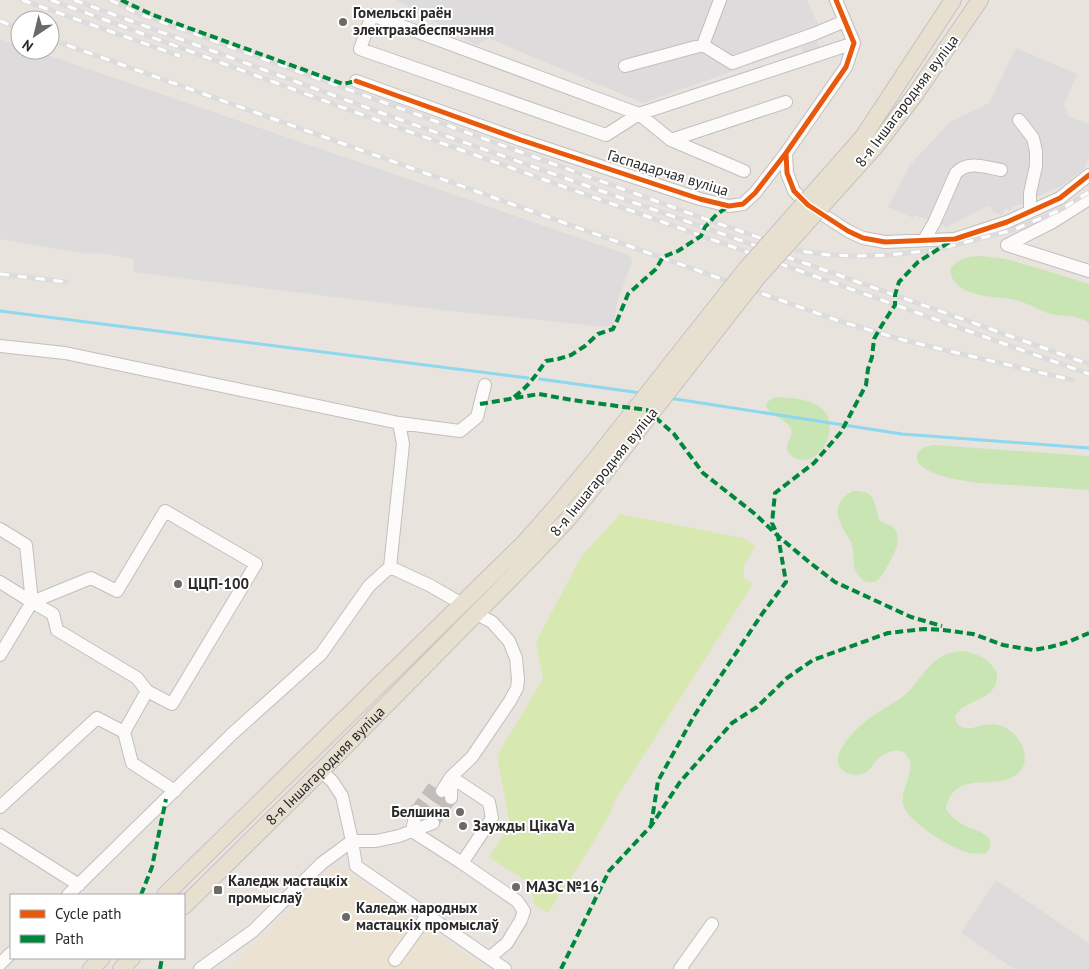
<svg xmlns="http://www.w3.org/2000/svg" width="1089" height="969" font-family="'PT Sans',sans-serif">
  <rect width="100%" height="100%" fill="#e8e3dd"/>
  <path fill="#dedbdd" d="M396,0H807L818,24L812,29L820,49L805,55L801,47L643,103L488,38L477,46Z
    M0,39L20,46V50H33L629,255L632,261L616,306L614,323L608,327L441,310L133,272V259L102,253L86,254L0,239Z
    M1016,48L1077,74L1064,105L1069,117L1089,124V156L1084,169L1063,185L1024,203L1012,207L1011,210L1005,208L1002,215L991,211L992,208L987,206L947,227L915,215L913,218L888,207L910,165L950,122L989,103Z
    M996,880L1089,943V969H1014L961,933Z"/>
  <path fill="#ece2d1" d="M336,865L485,969H229Z"/>
  <path fill="#cae5b4" d="M981,256L1005,259L1034,267L1089,284V323C1076,314 1066,317 1052,314C1041,312 1031,305 1020,301C999,295 952,300 950,269C960,257 966,257 981,256Z
    M776,397C791,398 809,398 821,408C838,421 828,452 809,459C801,462 789,458 787,449C786,441 795,437 790,427C786,418 749,408 776,397Z
    M935,445L1089,456V490C1063,488 1037,487 1012,485C992,484 973,483 954,479C944,477 910,468 918,453C922,446 929,446 935,445Z
    M853,491C880,491 872,504 880,521C885,524 894,525 896,531C898,535 898,543 897,547C894,553 884,575 879,579C875,583 869,583 864,581C849,568 856,561 852,545C850,538 845,533 842,527C834,511 837,499 853,491Z
    M964,651C976,654 986,657 994,668C997,672 998,677 996,683C991,699 971,700 960,710C959,711 956,715 955,716L956,722C958,724 959,726 962,727C969,731 977,726 984,725C1002,721 1017,732 1023,748C1025,754 1026,761 1023,767C1004,798 955,763 946,809C951,816 956,821 964,825C975,831 1000,835 987,853C981,854 975,854 969,853C951,848 908,823 903,804C900,788 915,774 909,759C903,745 887,751 878,759C874,762 872,768 868,771C862,776 854,776 847,773C843,771 840,769 839,765C832,750 860,725 871,717C882,709 895,703 906,694C918,683 925,667 939,658C948,652 954,652 964,651Z"/>
  <path fill="#d7e9b1" d="M620,514L743,538L755,546L744,566V578L753,584L615,800L610,814L582,861L548,913L535,905L529,883L489,857L510,825L497,756L543,679L536,642L581,557Z"/>
  <g fill="none" stroke-linecap="round" stroke-linejoin="round">
    <path stroke="#8dd8ee" stroke-width="3" d="M0,311L528,378
      M540,379L641,393
      M669,398L902,434L1089,448"/>
    <path stroke="#c2beb9" stroke-width="12" stroke-dasharray="12 6" stroke-linecap="butt" d="M416,811L434,786
      M424,817L442,791
      M433,823L451,798"/>
    <g stroke="#c1bfbf" stroke-width="14">
      <path id="minor" d="M703,45L720,0
        M625,66L703,45L732,63L814,34L845,21
        M356,81L521,140L700,199L729,206L743,204L755,193L786,153L846,67L854,43L836,0
        M786,102L671,140L639,114L606,135L360,49L372,15L639,114L854,43
        M1019,120L1033,138L1036,151V166L1030,193V211
        M671,140L744,171
        M786,153L787,173L794,191L808,205L848,231L863,238L885,242L955,239L1007,222L1060,198L1089,175
        M924,240L934,223L956,173C968,160 985,167 1001,170
        M1007,245L1051,223L1089,199
        M1007,245L1089,271
        M0,346L65,353L399,423L403,444L390,567L431,586L462,604
        M399,423L460,431L477,417L485,385
        M0,529L26,545L32,602
        M0,582L32,602
        M32,602L91,578L117,591L165,511L256,564L172,704L147,691
        M0,655L32,602L53,614L57,630L137,678L147,691L124,732
        M321,771L332,781L342,796L352,841L356,866L505,969
        M451,777L489,802L492,818L462,863
        M451,777V798
        M442,791L451,777L472,757L510,701L517,688L518,680L516,658L509,641L492,622L477,614
        M0,807L97,718L124,732L132,763L175,791
        M412,831L462,863L517,901L524,911L521,920L507,943L489,958
        M412,831L416,811
        M0,835L79,885
        M68,895L232,734L321,654L369,586L390,567
        M395,960L427,916
        M0,964L11,953
        M200,969L253,931L322,863L352,841H376L399,836L433,823
        M680,969L712,924"/>
    </g>
    <g stroke="#c4c2c0" stroke-width="18">
      <g id="major">
        <path d="M863,137L953,0"/>
        <path d="M875,147L914,96L980,0"/>
        <path d="M165,895L524,543L555,508L591,465"/>
        <path id="s1" d="M184,906L321,771L533,556L568,519L603,475"/>
        <path d="M91,969L102,958"/>
        <path d="M121,969L132,958"/>
      </g>
    </g>
    <use href="#minor" stroke="#fcfbfa" stroke-width="12"/>
    <use href="#major" stroke="#e7e0d1" stroke-width="16"/>
    <g stroke="#dcdcde" stroke-width="5">
      <path id="rail" d="M22,0L180,56
        M51,0L374,119L1089,374
        M74,0L376,111L1089,364
        M110,0L137,13L711,221L775,243L800,251L829,255L859,256L889,255L935,250L1013,230L1060,210L1089,192
        M0,21L20,29
        M50,39L839,321L903,340L1072,380
        M0,274L66,282"/>
    </g>
    <use href="#rail" stroke="#fff" stroke-width="3" stroke-dasharray="9" stroke-linecap="butt"/>
    <g stroke="#c4c2c0" stroke-width="18" stroke-linecap="butt">
      <path id="major-bridge" d="M591,465L746,269L863,137
        M603,475L757,278L875,147"/>
    </g>
    <use href="#major-bridge" stroke="#e7e0d1" stroke-width="16"/>
    <path stroke="#00873e" stroke-width="4" stroke-dasharray="8 4" stroke-linecap="butt" d="M121,0L153,15L343,84L356,81
      M514,397C529,386 535,376 546,361L558,359L571,355L585,346L598,334L613,329L617,321L628,294L656,269L663,257L678,251L701,236L705,227L717,214L729,206
      M480,404L539,394L572,400L647,410L674,434L703,473L755,514L778,536L809,562L835,582L911,617L942,626
      M651,826L658,781L694,716L762,614L786,582L778,536L772,523L775,493L814,463L841,432L866,385L868,369L872,357L874,339L882,325L895,305V295L899,282L918,262L951,241
      M141,895L152,867L166,799
      M160,969L162,958
      M561,969L609,871L651,826L680,782L732,723L757,707L787,678L813,660L888,633L924,629L943,630L973,634L1003,645L1033,650L1050,647L1068,642L1089,633"/>
    <g stroke="#fff" stroke-width="8">
      <path id="cycleway" d="M356,81L521,140L700,199L729,206L743,204L755,193L786,153L846,67L854,43L836,0
        M786,153L787,173L794,191L808,205L848,231L863,238L885,242L955,239L1007,222L1060,198L1089,175"/>
    </g>
    <use href="#cycleway" stroke="#e8590c" stroke-width="5"/>
  </g>
  <g fill="#6c6a68" stroke="#fff" stroke-width="2">
    <circle cx="343" cy="22" r="5"/>
    <circle cx="178" cy="584" r="5"/>
    <circle cx="460" cy="812" r="5"/>
    <circle cx="463" cy="826" r="5"/>
    <circle cx="516" cy="887" r="5"/>
    <rect x="213" y="885" width="10" height="10" rx="2.5"/>
    <circle cx="346" cy="917" r="5"/>
  </g>
  <g text-anchor="middle" stroke-width="4" stroke-linejoin="round" paint-order="stroke">
    <g font-size="15" font-weight="bold" fill="#292929" stroke="#fff" text-anchor="start">
      <text x="353" y="18">Гомельскі раён<tspan x="353" dy="17">электразабеспячэння</tspan></text>
      <text x="188" y="589">ЦЦП-100</text>
      <text x="450" y="817" text-anchor="end">Белшина</text>
      <text x="473" y="831">Заужды ЦікаVа</text>
      <text x="228" y="886">Каледж мастацкіх<tspan x="228" dy="17">промыслаў</tspan></text>
      <text x="526" y="892">МАЗС №16</text>
      <text x="356" y="913">Каледж народных<tspan x="356" dy="17">мастацкіх промыслаў</tspan></text>
    </g>
    <g font-size="15" fill="#292929" stroke="#fff">
      <text transform="translate(907 101) rotate(-53)" y="5">8-я Іншагародняя вуліца</text>
      <text transform="translate(668 173) rotate(17)" y="5">Гаспадарчая вуліца</text>
      <text transform="translate(604 472) rotate(-51)" y="5">8-я Іншагародняя вуліца</text>
      <text dy="5" stroke="none"><textPath href="#s1" startOffset="199">8-я Іншагародняя вуліца</textPath></text>
    </g>
  </g>
  <rect x="10" y="894" width="175" height="65" fill="#ffffff" stroke="#a9a9a9"/>
  <rect x="20" y="910" width="25" height="8" fill="#e8590c" stroke="#a9a9a9"/>
  <text x="55" y="919" font-size="15" fill="#292929">Cycle path</text>
  <rect x="20" y="935" width="25" height="8" fill="#00873e" stroke="#a9a9a9"/>
  <text x="55" y="944" font-size="15" fill="#292929">Path</text>
  <g transform="translate(35 35) rotate(215)"><circle r="24" fill="#ffffff" stroke="#a9a9a9"/>
  <path d="M0-4L9 19L0 12L-9 19Z" fill="#6c6a68"/>
  <text y="-8" font-size="14" font-weight="bold" text-anchor="middle" fill="#292929">N</text>
  </g>
</svg>
